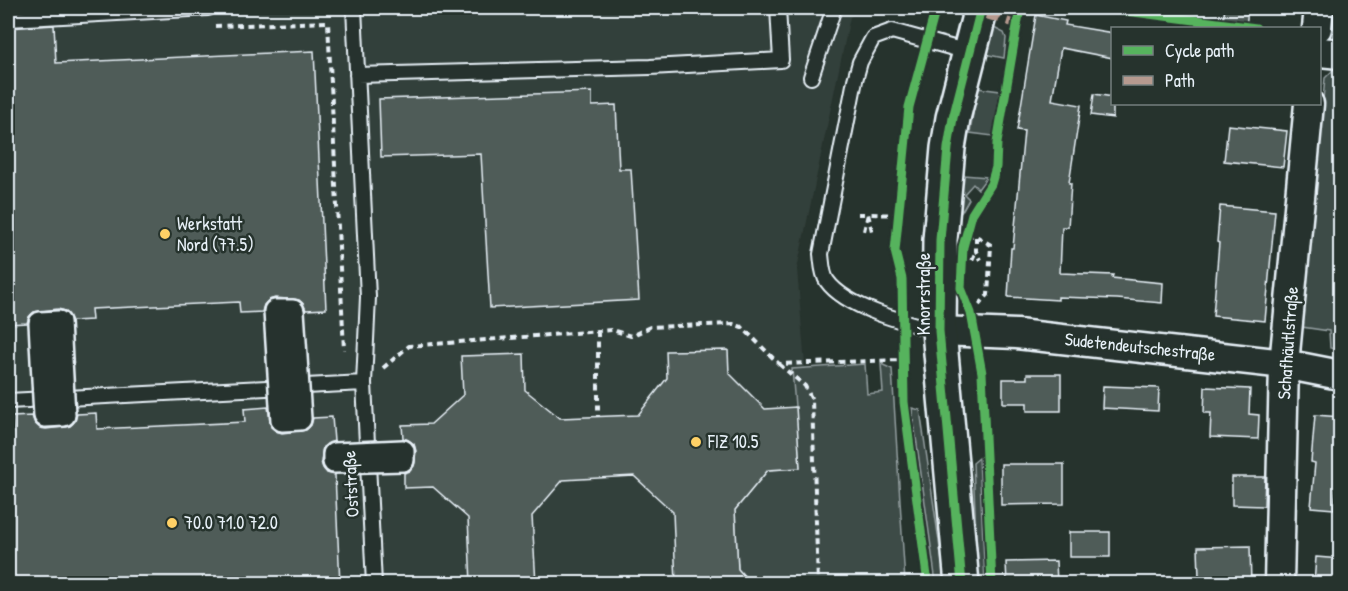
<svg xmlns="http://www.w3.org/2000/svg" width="1348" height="591" font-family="'Patrick Hand',sans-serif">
  <rect width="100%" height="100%" fill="#26332d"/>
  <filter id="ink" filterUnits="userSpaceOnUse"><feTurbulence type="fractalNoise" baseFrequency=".0167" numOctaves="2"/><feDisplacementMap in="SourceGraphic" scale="12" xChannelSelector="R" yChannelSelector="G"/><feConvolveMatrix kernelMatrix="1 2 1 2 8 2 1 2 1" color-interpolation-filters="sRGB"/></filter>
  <g filter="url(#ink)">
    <path fill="#333f3a" d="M8,8H867L850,17L797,269L823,583H8Z"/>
    <path fill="#3e4b47" stroke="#939ea0" stroke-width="1.5" d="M990,26L1004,33L1006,38L1004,58L984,54Z
      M1334,69L1340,70V350L1330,348L1329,331L1302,327L1325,78Z
      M977,88L1000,91L993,136L970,133Z
      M963,175L987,177L978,189L973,184L964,194L969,199L961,213Z
      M865,364L867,394L883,392L881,364L892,369L905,583H751L738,569L735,510L768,470L800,468L792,369Z
      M912,408L920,410L945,583H936Z
      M979,458L985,583V584L978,583L973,463Z"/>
    <path fill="#505c59" stroke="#e8f1f8" stroke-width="1.5" d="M1225,8H1248L1246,28H1222Z
      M1036,15L1066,21L1065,25L1113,33V58L1061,48L1052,100L1081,105L1069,183H1071L1068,227H1062L1060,273L1113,275L1112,278L1163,283L1162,303L1117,299L1058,297V300L1008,297L1011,248H1013L1024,131L1017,130Z
      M54,25L56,63L314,51L326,309L306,310L303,304L299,300L275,298L269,300L264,305L262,312L240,313L239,302L91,309L92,320L72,321L65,311L58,309L34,312L29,317L27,323L8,324V28Z
      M592,92V106L616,105L619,169H631L639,300L490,308L481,154L381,157L379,99Z
      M1094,94L1113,97V118L1091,115Z
      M1228,125L1287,131L1283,167L1224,161Z
      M1220,206L1275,211L1265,321L1213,316L1219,243L1217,242Z
      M728,350L729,373L765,409L796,407L800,468L768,470L735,510L738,569L751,584H676L673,512L634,476L563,480L532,516L536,584H471L468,518L433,487L404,488V473L410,471L414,466L416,451L414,444L408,440L403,438L402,425L431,424L463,395L461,356L524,354L525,390L560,418L638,415L667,378L666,351Z
      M1027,374H1061V411H1027V403H1003V379H1027Z
      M1103,386L1159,388L1158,411L1102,408Z
      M1205,387L1250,389L1249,414L1259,415L1258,439L1210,437L1211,413H1204Z
      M268,407L271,427L276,431L282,433L306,430L311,425L313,418L332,417L334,441L323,447L321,462L323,468L327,473L335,475L340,584H8V433H13L12,417L32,416L35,423L40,428L46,429L70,426L75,421L77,414L96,413L97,429L245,422L244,409Z
      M1315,415L1341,417V442L1334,509L1311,507L1315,463L1311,462Z
      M1001,464H1064V504L1001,505Z
      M1232,477H1265L1264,506L1232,505Z
      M1069,532H1110V557H1069Z
      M1250,546L1251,584H1212V577H1199L1198,547Z
      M1316,557L1341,559V584H1314Z
      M1056,561L1057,584H1007L1006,562Z"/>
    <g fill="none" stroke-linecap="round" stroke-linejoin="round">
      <g stroke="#e8f1f8" stroke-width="18">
        <path id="service" d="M354,8L368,297L364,383L374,584
          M8,19L208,8
          M357,75L650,67L781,60L778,8
          M811,77L834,8
          M939,331C907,323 846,308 827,281C822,274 822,262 821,254L855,80L860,62L873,38L892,31L968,52
          M8,401L364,383"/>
      </g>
      <g stroke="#e8f1f8" stroke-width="33">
        <path id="minor" d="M1317,28L1319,8
          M1320,52L1340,54
          M939,331L1017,334L1284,364L1340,375
          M1279,584L1284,364L1309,104"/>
      </g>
      <g stroke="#e8f1f8" stroke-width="38">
        <path id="tertiary" d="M962,584L939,331L940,240L948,148L953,118L981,8"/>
      </g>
      <path stroke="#e8f1f8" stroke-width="4" stroke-dasharray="6 4.5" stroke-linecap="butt" d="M215,26L328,22L344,350
        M858,214H868L872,231
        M864,231L868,214L902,215
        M967,236H976L991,245L988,295L978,306
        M976,237V251L980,260
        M972,260L976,251
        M598,331V417
        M779,364L805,386L812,400L818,584
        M383,368L409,346L612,330L631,336L650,327L733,324L742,327L779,364L902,360"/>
      <use href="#service" stroke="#26332d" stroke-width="14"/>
      <use href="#minor" stroke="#26332d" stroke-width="28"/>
      <use href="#tertiary" stroke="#26332d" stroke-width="33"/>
      <g stroke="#e8f1f8" stroke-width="26" stroke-linecap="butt">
        <path id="pedestrian-bridge" d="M275,311H293L300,419L282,420Z
          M59,322L64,415L45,416L40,323Z
          M403,451V460L334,462V454Z"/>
      </g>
      <use href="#pedestrian-bridge" stroke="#26332d" stroke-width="21"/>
      <path stroke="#b69a8f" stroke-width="8" stroke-dasharray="15 8" stroke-linecap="butt" d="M963,8L1016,24"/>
      <g stroke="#26332d" stroke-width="13">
        <path id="cycleway" d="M1103,8L1256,28
          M928,584L904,402L902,279L895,251L909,107L936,8
          M962,584L939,331L940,240L948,148L953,118L981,8
          M992,584L982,373L971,313L961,288L963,247L972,214L991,184L996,167L997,143L1020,8"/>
      </g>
      <use href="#cycleway" stroke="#56b35d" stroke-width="9"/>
    </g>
  </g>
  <g fill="#ffd166" stroke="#26332d" stroke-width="2">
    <circle cx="165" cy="234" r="6"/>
    <circle cx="696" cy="442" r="6"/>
    <circle cx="172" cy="523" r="6"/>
  </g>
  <g text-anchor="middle" stroke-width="5" stroke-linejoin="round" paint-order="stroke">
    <g font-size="18" fill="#e8f1f8" stroke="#26332d" text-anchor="start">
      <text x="177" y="230">Werkstatt<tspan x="177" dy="21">Nord (77.5)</tspan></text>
      <text x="708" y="448">FIZ 10.5</text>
      <text x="184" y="529">70.0 71.0 72.0</text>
    </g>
    <g font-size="18" fill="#e8f1f8" stroke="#26332d">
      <text transform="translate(924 294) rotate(-90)" y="6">Knorrstraße</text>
      <text transform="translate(1288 343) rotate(-86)" y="6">Schafhäutlstraße</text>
      <text transform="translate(1140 347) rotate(6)" y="6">Sudetendeutschestraße</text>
      <text transform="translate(351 484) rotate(-93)" y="6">Oststraße</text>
    </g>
  </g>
  <rect width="1348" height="591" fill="none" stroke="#26332d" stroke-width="30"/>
  <rect x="15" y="15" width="1318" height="561" fill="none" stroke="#e8f1f8" stroke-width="2" filter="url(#ink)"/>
  <rect x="1111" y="27" width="210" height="78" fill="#26332d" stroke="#747f7e" stroke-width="1.5"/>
  <rect x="1123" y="46" width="30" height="9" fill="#56b35d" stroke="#747f7e" stroke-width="1.5"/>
  <text x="1165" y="57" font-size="18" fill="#e8f1f8">Cycle path</text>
  <rect x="1123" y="76" width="30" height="9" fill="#b69a8f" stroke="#747f7e" stroke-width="1.5"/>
  <text x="1165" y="87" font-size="18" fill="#e8f1f8">Path</text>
</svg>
